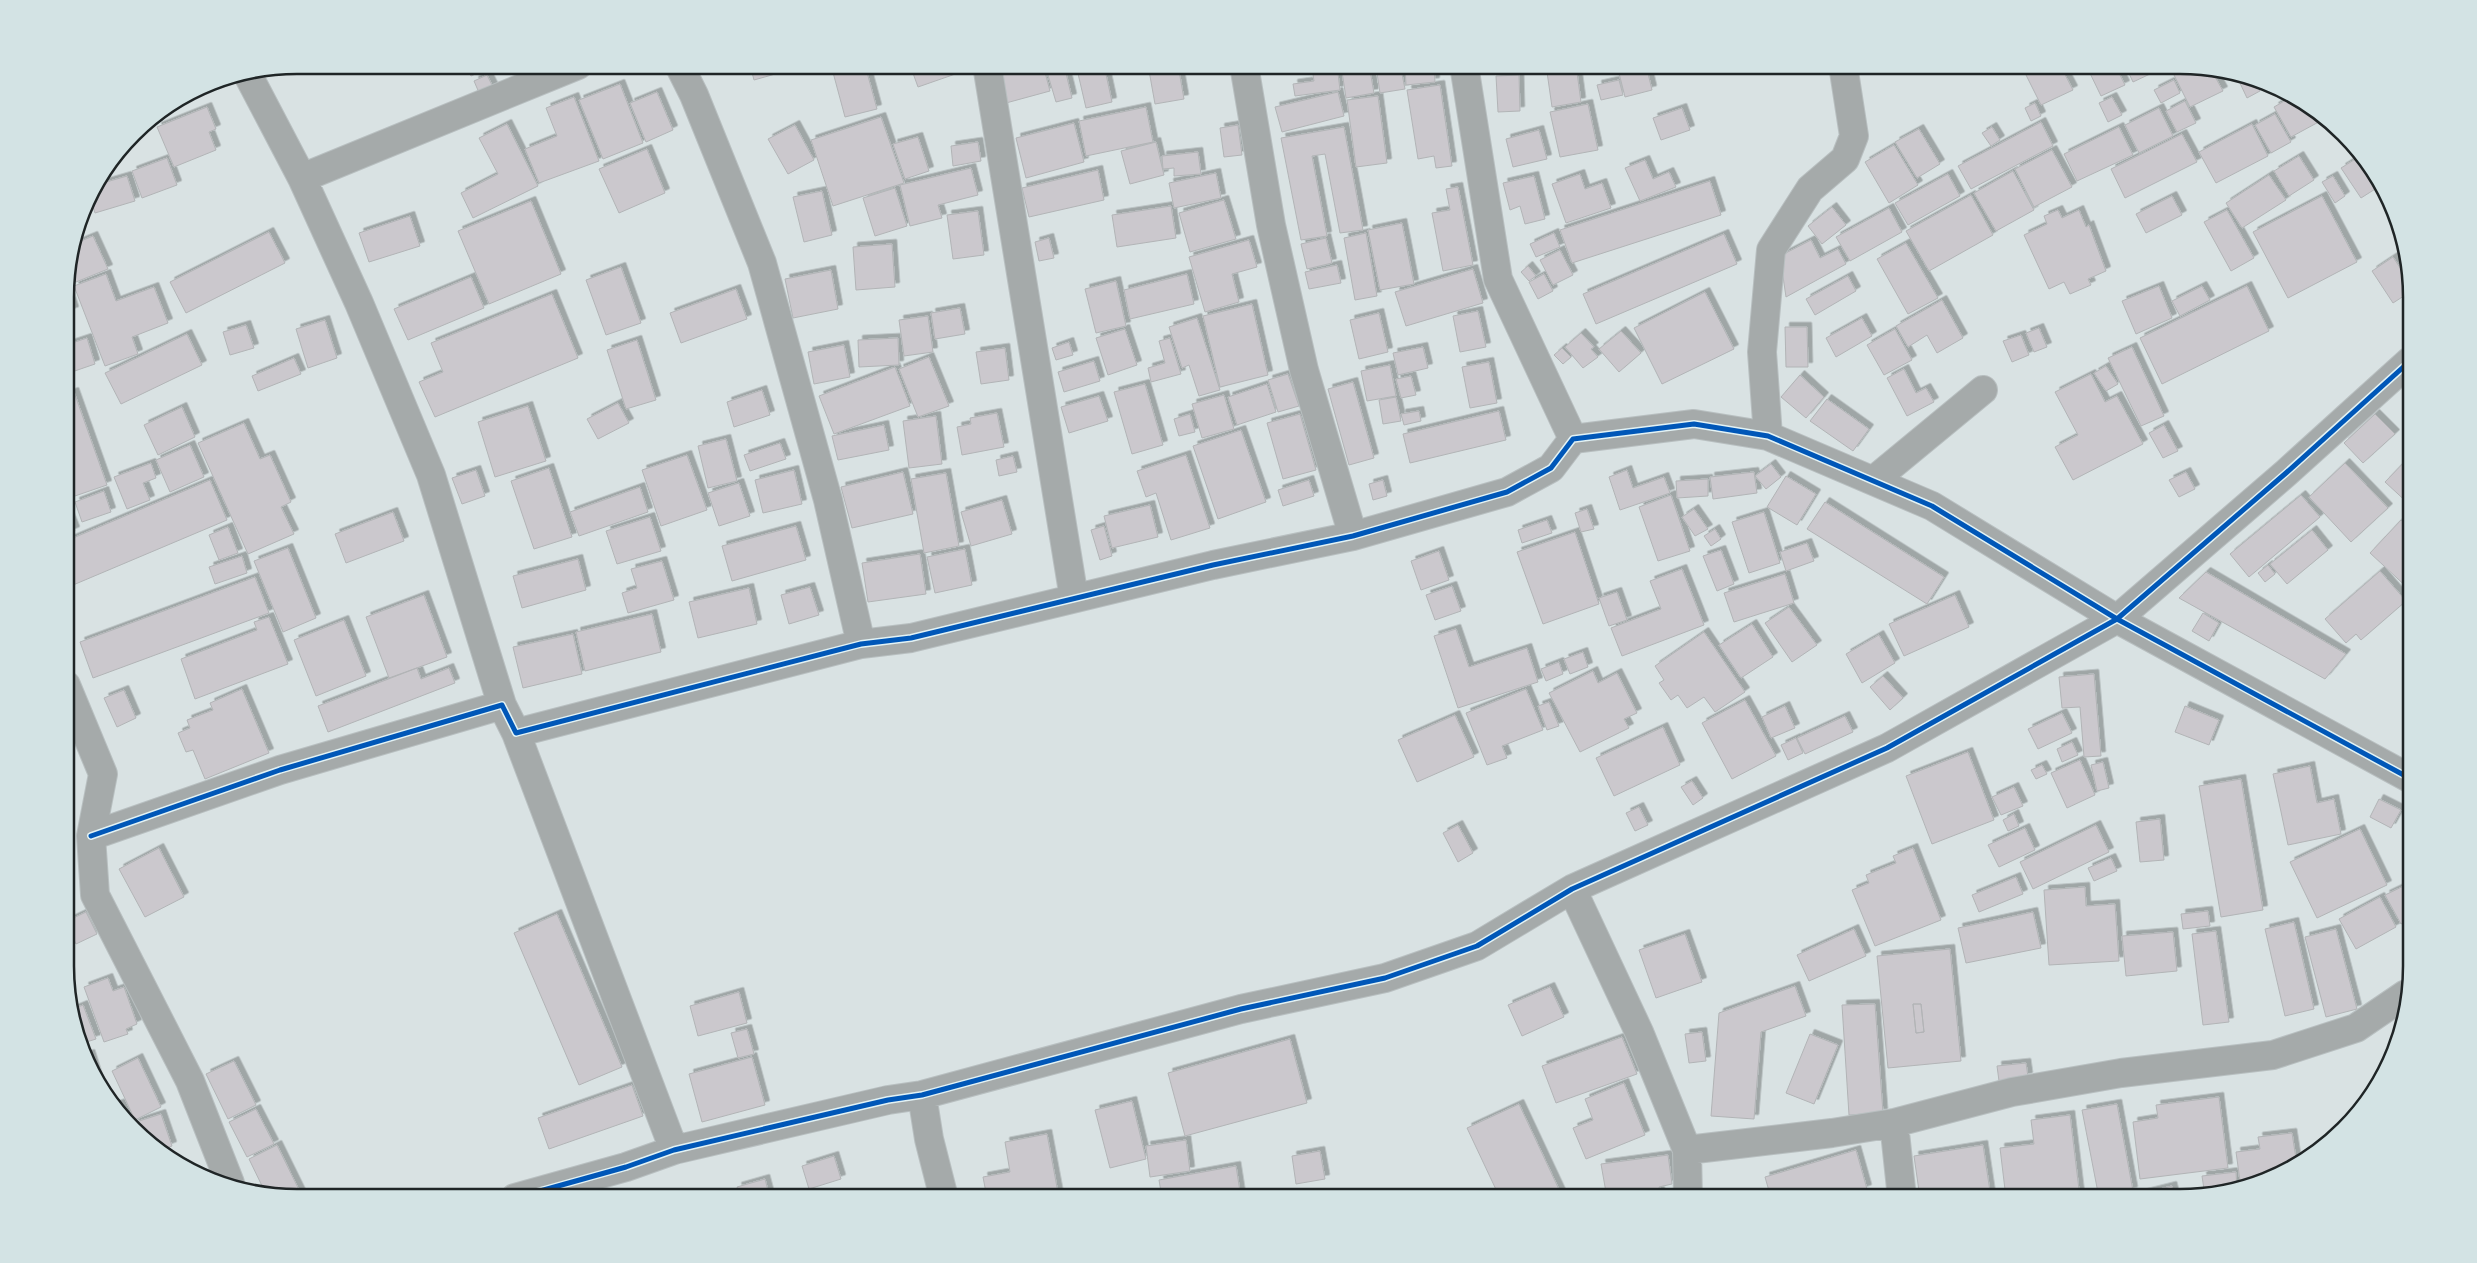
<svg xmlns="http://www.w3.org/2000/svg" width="2477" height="1263" font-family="Cabin,sans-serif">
  <defs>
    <filter id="shadow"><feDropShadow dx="4.5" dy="-4.5" stdDeviation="0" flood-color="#0004"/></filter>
  </defs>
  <rect width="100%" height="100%" fill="#d9e2e3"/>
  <path fill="#cbc8cd" stroke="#b2b4b6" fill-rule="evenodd" filter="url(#shadow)" d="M465,65H496L471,76Z
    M511,65H538L516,75Z
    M750,65H784L786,71L754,80Z
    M789,65H813L792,72Z
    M831,65H865L877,109L845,117Z
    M910,65H962L964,71L918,87Z
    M1015,65H1043L1050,91L1006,103L997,70Z
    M1045,65H1064L1072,98L1056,102Z
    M1076,65H1104L1112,102L1086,108Z
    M1148,65H1178L1184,99L1155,104Z
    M1337,65L1340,90L1295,96L1293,84L1314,81L1312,68Z
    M1341,65H1369L1374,93L1346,98Z
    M1405,65H1434L1435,82L1406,85Z
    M1496,65H1515V69L1496,70Z
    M1546,65H1576L1581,102L1552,107Z
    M1617,65H1646L1652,90L1625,97Z
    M2021,65H2060L2073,90L2041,105Z
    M2086,65H2115L2125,85L2101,96Z
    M2125,65H2167V66L2133,82Z
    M2169,65H2180L2213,73L2223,91L2190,107Z
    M1401,69L1405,89L1380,93L1377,73Z
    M487,75L497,95L483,102L474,81Z
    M1519,75L1520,111L1498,112L1496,76Z
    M1619,80L1623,95L1601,100L1597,85Z
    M2174,80L2180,93L2161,103L2154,90Z
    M2243,80L2256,83L2260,91L2247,98L2239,81Z
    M208,83L210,88L191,97L190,94Z
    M620,84L643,143L603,159L579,100Z
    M1440,85L1452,166L1436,168L1434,156L1418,159L1407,90Z
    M657,92L673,130L646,142L630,103Z
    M1338,92L1344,116L1282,132L1275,107Z
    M1378,96L1387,163L1356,167L1347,100Z
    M2293,96L2326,118L2291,137L2274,107Z
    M574,97L599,161L539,183L525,149L557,136L546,108Z
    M2112,97L2122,115L2108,122L2099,103Z
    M2185,101L2196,123L2177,132L2166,111Z
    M2035,103L2041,116L2031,121L2025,108Z
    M1588,104L1598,150L1560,157L1550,112Z
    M207,107L216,129L209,132L216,150L174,167L157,127Z
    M1146,107L1153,142L1086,156L1079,121Z
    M1682,108L1690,130L1661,140L1653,118Z
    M2159,108L2173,136L2139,153L2125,125Z
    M2275,114L2291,142L2271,153L2255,125Z
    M881,117L904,183L833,206L811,140Z
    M2041,122L2053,146L1971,189L1958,166Z
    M1074,123L1084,162L1026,178L1016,138Z
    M507,124L538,186L473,218L461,193L498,174L479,138Z
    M2252,124L2268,156L2216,183L2199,152Z
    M795,125L814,160L788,174L768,139Z
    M1238,125L1242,155L1224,157L1220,128Z
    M1344,127L1363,230L1340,233L1325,154L1312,156L1327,236L1301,240L1281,138Z
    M1992,127L2000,140L1991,146L1982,133Z
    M2119,127L2133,155L2077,181L2064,154Z
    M1919,129L1940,164L1917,178L1895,142Z
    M1539,130L1547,159L1513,167L1506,139Z
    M2182,134L2197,162L2125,198L2111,169Z
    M918,137L929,171L905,179L893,144Z
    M978,142L981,161L953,166L951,146Z
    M1156,142L1164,175L1130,184L1121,151Z
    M1894,145L1918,185L1889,203L1865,162Z
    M647,149L665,193L619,213L599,169Z
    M2052,150L2072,187L2034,207L2015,169Z
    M1198,152L1201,174L1174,176V168L1163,169L1162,156Z
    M2362,155L2373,168L2380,186L2361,198L2341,168Z
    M2299,156L2314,180L2289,196L2274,171Z
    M167,158L177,185L142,198L132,171Z
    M1645,160L1653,179L1669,172L1676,187L1640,201L1625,168Z
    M971,168L978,195L938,205L942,218L910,226L900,185Z
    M1098,170L1104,200L1029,217L1022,188Z
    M2013,171L2034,210L1996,231L1974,193Z
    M1216,173L1221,198L1174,208L1169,183Z
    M1580,174L1585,189L1602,183L1611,208L1566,223L1552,184Z
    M1948,174L1960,196L1908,225L1895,203Z
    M2269,175L2286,200L2242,228L2226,203Z
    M127,176L135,201L95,213L89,194L96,185Z
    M1534,176L1545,219L1525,224L1520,206L1510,210L1503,183Z
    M2333,176L2345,196L2335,203L2322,182Z
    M1710,181L1721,215L1572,263L1560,230Z
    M1458,187L1473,265L1443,271L1432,213L1450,210L1446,189Z
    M895,188L907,226L875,236L863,198Z
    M822,191L832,235L804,242L793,197Z
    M1971,195L1993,235L1929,271L1906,231Z
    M2172,196L2182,215L2146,233L2136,214Z
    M2322,196L2357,262L2288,298L2253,232Z
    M1224,200L1236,239L1190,252L1179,213Z
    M531,201L561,274L489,304L458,231Z
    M1171,206L1176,238L1117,247L1112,215Z
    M1832,207L1846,225L1822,244L1808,226Z
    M1889,208L1902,232L1850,261L1836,237Z
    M2058,210L2062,218L2079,210L2086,227L2089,225L2106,271L2088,279L2091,285L2070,294L2064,282L2049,289L2024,235L2047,224L2044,216Z
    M2227,210L2254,258L2231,271L2204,222Z
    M978,211L984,255L953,259L947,215Z
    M410,216L420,246L369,262L359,233Z
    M1402,223L1414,284L1380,290L1368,230Z
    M269,232L285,263L186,313L170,282Z
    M1366,233L1377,296L1355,300L1344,238Z
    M1554,233L1560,247L1536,257L1530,244Z
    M1724,234L1737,264L1596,324L1583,294Z
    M93,236L108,269L76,282L70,266L76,243Z
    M1049,238L1054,258L1039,261L1035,242Z
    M1326,238L1332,263L1307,269L1301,244Z
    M1249,240L1257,267L1232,274L1239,302L1205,312L1189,257Z
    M1811,240L1820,258L1838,249L1846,264L1786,297L1780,256Z
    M1906,243L1938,298L1908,314L1877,259Z
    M892,244L895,287L856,290L853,247Z
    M1560,250L1573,275L1553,285L1540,260Z
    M2393,257L2406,277L2402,280L2410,292L2393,303L2372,271Z
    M1337,265L1341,283L1309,289L1305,272Z
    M1528,266L1536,276L1529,281L1521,272Z
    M621,267L641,323L606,335L586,280Z
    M1473,269L1483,303L1406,326L1395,292Z
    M831,270L838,309L793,318L785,279Z
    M106,274L116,301L154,287L168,323L132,337L138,354L105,366L74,286Z
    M1187,274L1194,304L1130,319L1124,290Z
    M1544,274L1553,291L1538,299L1529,282Z
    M1848,276L1856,291L1815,315L1806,299Z
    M471,277L484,308L408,340L394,309Z
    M1116,281L1126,326L1096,333L1085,289Z
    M66,286L74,311L66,314Z
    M2159,286L2172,318L2136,334L2122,301Z
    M2202,286L2210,300L2180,316L2172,301Z
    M2247,286L2269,331L2162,384L2140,338Z
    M736,289L747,319L681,343L670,313Z
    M1705,292L1734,349L1662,384L1634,328Z
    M552,294L578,358L435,417L419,382L443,372L431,343Z
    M1942,300L1963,338L1937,353L1927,335L1908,347L1896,326Z
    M1252,304L1268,375L1220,387L1203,316Z
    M960,308L965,334L935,339L931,313Z
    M1478,311L1486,347L1460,352L1453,316Z
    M1379,313L1388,352L1359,359L1350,320Z
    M928,316L933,352L904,356L899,320Z
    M1197,318L1220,390L1199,396L1189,365L1182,368L1169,327Z
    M1862,318L1872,336L1836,357L1826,338Z
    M325,320L337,358L308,368L296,329Z
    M246,325L254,348L230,355L223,332Z
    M1785,327H1807L1808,367H1786Z
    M2039,328L2047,347L2034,352L2026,333Z
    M1125,329L1137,365L1108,375L1096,338Z
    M1895,329L1912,360L1884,375L1867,345Z
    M1621,331L1641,353L1619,372L1599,349Z
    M1581,333L1594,347L1591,349L1598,357L1583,368L1565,347Z
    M187,334L202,365L121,404L105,373Z
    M2021,335L2029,355L2012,362L2003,341Z
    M87,338L95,364L66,374V345Z
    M898,338L899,365L859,367L858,340Z
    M1170,338L1181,374L1151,382L1148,368L1165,363L1159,341Z
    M637,340L656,400L626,409L607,350Z
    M1069,342L1073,355L1056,360L1052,348Z
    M844,345L850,377L814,384L808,352Z
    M1423,347L1428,368L1398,375L1393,353Z
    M2132,347L2164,416L2141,426L2108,358Z
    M1005,348L1009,380L981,384L976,352Z
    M1562,348L1571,357L1563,364L1554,355Z
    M929,357L949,406L918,417L899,369Z
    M294,358L301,374L258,391L252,376Z
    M1094,361L1100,381L1064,392L1058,372Z
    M1489,362L1497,403L1470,408L1462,367Z
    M1390,365L1396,396L1367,401L1361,371Z
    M2106,366L2118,384L2106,391L2094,373Z
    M895,367L910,406L834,434L819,396Z
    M1904,369L1916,393L1926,388L1934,402L1907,416L1887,378Z
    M1288,374L1299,406L1278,412L1268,380Z
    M2091,374L2105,402L2117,396L2143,444L2073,480L2055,447L2078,435L2055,392Z
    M1800,375L1824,397L1806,418L1781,397Z
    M1411,376L1416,395L1401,398L1396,379Z
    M1353,382L1374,458L1349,465L1328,389Z
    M1145,384L1163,445L1132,454L1114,392Z
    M1267,384L1276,412L1237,425L1228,397Z
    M762,390L770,415L734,427L727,402Z
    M74,392L107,485L72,497L66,480V395Z
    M1224,395L1234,429L1202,438L1192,404Z
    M1099,396L1108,421L1069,433L1061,407Z
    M1396,397L1401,421L1383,424L1379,400Z
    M1827,399L1869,429L1853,451L1810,421Z
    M618,403L629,423L598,439L587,419Z
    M528,406L546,461L495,477L478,422Z
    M182,407L195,437L158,455L144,425Z
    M1419,411L1421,421L1404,425L1401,414Z
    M1499,411L1506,440L1410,463L1403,434Z
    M997,413L1004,447L962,455L957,427L971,424L970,418Z
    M1190,414L1195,432L1179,436L1174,419Z
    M1300,414L1316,470L1283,479L1267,423Z
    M2375,414L2395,434L2363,463L2344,443Z
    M936,416L942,464L909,468L903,421Z
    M244,423L260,459L270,455L291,502L281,507L294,534L248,554L198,443Z
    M884,425L889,450L838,460L832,436Z
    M2164,425L2178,451L2163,458L2149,433Z
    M1241,430L1266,502L1218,519L1193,446Z
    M726,439L737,481L708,488L698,446Z
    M780,443L786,459L750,471L744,455Z
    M190,445L204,477L170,492L156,460Z
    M687,455L707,510L661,526L642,470Z
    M1186,455L1210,528L1171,540L1156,493L1146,497L1137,471Z
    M2411,455V506L2385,482Z
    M1013,456L1017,472L999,476L996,460Z
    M151,463L156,478L143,483L150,500L127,509L114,477Z
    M2345,463L2388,508L2351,542L2309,497Z
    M1771,464L1781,477L1766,489L1755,476Z
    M549,468L572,537L534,549L511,481Z
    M476,470L485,496L462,504L452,478Z
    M794,470L802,504L763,513L755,480Z
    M1627,470L1633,488L1664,477L1670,493L1620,510L1609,477Z
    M903,472L913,514L852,528L841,487Z
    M1754,472L1757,493L1713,499L1710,477Z
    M2186,472L2195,489L2179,497L2169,480Z
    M946,473L959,546L924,553L911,479Z
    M1786,476L1816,494L1797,525L1767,507Z
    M1708,479V496L1677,498L1676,481Z
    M210,480L227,520L66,588V541Z
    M1309,480L1314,496L1283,506L1278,490Z
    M1383,480L1387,496L1373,500L1369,484Z
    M739,483L750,516L719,526L708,493Z
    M640,487L648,512L579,536L570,512Z
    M104,491L111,512L82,522L75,502Z
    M1671,495L1690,551L1658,561L1639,507Z
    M2301,495L2320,517L2249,577L2230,554Z
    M1002,500L1012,534L971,546L961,512Z
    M1825,502L1944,577L1927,604L1807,529Z
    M1150,505L1158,537L1112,548L1104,516Z
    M66,508L75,531L66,535Z
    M1587,509L1594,529L1581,532L1575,513Z
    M1694,509L1708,529L1695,536L1682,517Z
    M393,512L404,541L346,563L335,534Z
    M1764,512L1780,563L1749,573L1732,522Z
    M650,517L661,551L617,564L606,531Z
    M1547,520L1552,533L1522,543L1518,530Z
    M2401,520L2411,528V591L2370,553Z
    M796,526L806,560L732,581L722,546Z
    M1104,526L1112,556L1100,560L1091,530Z
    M228,527L238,553L219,560L209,535Z
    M1715,529L1721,539L1711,546L1704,536Z
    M2312,530L2328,550L2287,584L2270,564Z
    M1575,532L1599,604L1543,624L1517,552Z
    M1807,543L1814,561L1786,571L1780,552Z
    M288,548L316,618L283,632L254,561Z
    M965,549L972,585L935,593L927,557Z
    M1721,550L1734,584L1717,591L1703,556Z
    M1439,551L1449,580L1421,590L1411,561Z
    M920,554L926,594L868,602L862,563Z
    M242,556L247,573L215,584L209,567Z
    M578,559L586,590L522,608L513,576Z
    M662,561L674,600L628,613L622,593L637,588L631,569Z
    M2268,565L2275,574L2265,582L2258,573Z
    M1682,569L1704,625L1622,656L1611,628L1661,609L1650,581Z
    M2380,571L2406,601L2361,640L2356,634L2346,643L2325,619Z
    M2206,572L2346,654L2325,679L2179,598Z
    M1785,574L1794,603L1734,622L1724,593Z
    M255,577L269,613L93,678L80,642Z
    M1452,586L1461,611L1435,620L1426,595Z
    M810,587L819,615L789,624L781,595Z
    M749,588L757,624L698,638L689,602Z
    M1617,592L1627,620L1609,626L1599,598Z
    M424,595L447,657L389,678L366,617Z
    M1955,595L1969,627L1904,656L1889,624Z
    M1789,607L1817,645L1792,662L1765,623Z
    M2203,613L2219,623L2209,641L2192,631Z
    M652,614L661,652L585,671L576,632Z
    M269,617L288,664L195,699L181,659L257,630L254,622Z
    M344,620L366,676L316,696L294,640Z
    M1752,624L1773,657L1741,678L1719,645Z
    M1456,629L1469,667L1527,648L1538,682L1458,708L1434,636Z
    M1704,632L1745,692L1715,712L1704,697L1687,708L1678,695L1671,700L1659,683L1664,680L1655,666Z
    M573,634L582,674L523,688L513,647Z
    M1879,635L1895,663L1862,683L1846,654Z
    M1583,652L1588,667L1570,674L1564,659Z
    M1559,662L1563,674L1546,681L1541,669Z
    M417,668L421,679L449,668L455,683L328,732L318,706Z
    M1593,671L1598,683L1617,673L1637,713L1624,719L1629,728L1580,752L1549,693Z
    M2094,674L2101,756L2084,757L2080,707L2062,708L2059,677Z
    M1883,676L1903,698L1890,710L1870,687Z
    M242,689L269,753L205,779L193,750L186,752L178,733L190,728L187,720L213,710L210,703Z
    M1526,689L1543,730L1502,746L1507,758L1487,765L1466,713Z
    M124,690L136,718L117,727L104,698Z
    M1745,700L1776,756L1732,779L1702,723Z
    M1549,702L1559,726L1547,730L1538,706Z
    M1785,706L1795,728L1771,738L1762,717Z
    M2185,706L2219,720L2209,745L2175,732Z
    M2062,713L2072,733L2038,749L2028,729Z
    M1455,715L1474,757L1417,782L1398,740Z
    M1845,716L1853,732L1805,754L1797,738Z
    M1663,727L1680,765L1614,796L1596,758Z
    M1796,738L1803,753L1788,760L1781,745Z
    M2072,742L2078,755L2062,762L2057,749Z
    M1968,752L1994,820L1932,844L1906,776Z
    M2080,760L2095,795L2067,808L2051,773Z
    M2103,762L2109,788L2097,791L2091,765Z
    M2042,765L2047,774L2036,779L2031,770Z
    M2310,766L2317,803L2334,799L2341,834L2288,845L2273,774Z
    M2241,779L2263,910L2221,917L2199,786Z
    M1692,781L1703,798L1693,805L1681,787Z
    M2014,787L2023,806L2001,815L1992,797Z
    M2379,799L2401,810L2391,828L2370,817Z
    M1639,807L1648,825L1635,831L1626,813Z
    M2014,814L2019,826L2008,831L2003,820Z
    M2160,819L2164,860L2140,862L2136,822Z
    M1458,825L1473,853L1458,862L1443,833Z
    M2096,825L2109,852L2033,889L2020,862Z
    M2025,828L2035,850L1999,867L1988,845Z
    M2360,829L2387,885L2317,918L2290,862Z
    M159,848L184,897L145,917L119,869Z
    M1913,848L1941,920L1875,946L1852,890L1869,883L1866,875L1896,863L1893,856Z
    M2111,858L2117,871L2094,881L2088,868Z
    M2016,877L2023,894L1979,912L1972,895Z
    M2412,882V918L2401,924L2385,895Z
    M2085,887L2086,906L2115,904L2119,961L2049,965L2044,890Z
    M2380,897L2396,927L2356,949L2339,919Z
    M2208,911L2210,926L2183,929L2181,914Z
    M86,912L97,934L76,944L67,926V921Z
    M2033,912L2041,948L1966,963L1958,928Z
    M557,914L622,1067L579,1085L514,933Z
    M2294,922L2314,1009L2285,1016L2265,929Z
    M1854,929L1866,956L1809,981L1797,955Z
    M2336,929L2357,1009L2326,1017L2305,937Z
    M2216,931L2229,1022L2203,1025L2192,934Z
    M2173,932L2177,971L2126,976L2122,936Z
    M1685,934L1702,982L1656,998L1639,950Z
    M1950,949L1961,1061L1888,1068L1877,956ZM1913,1004H1921L1924,1032L1916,1033Z
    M108,978L113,991L124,987L137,1024L126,1029L128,1034L104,1042L84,987Z
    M1795,986L1806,1016L1761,1032L1754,1119L1711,1116L1719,1013Z
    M1550,987L1564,1017L1522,1036L1508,1005Z
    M739,992L747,1023L698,1036L690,1006Z
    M1875,1004L1883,1113L1849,1115L1842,1005Z
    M1913,1004H1921L1924,1032L1916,1033Z
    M83,1005L96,1039L80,1044L71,1010Z
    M747,1029L754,1054L738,1058L731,1033Z
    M1702,1032L1706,1061L1689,1063L1685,1034Z
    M1810,1034L1838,1045L1814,1104L1786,1093Z
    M1622,1037L1637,1074L1556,1103L1542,1066Z
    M1290,1039L1307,1103L1185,1136L1168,1073Z
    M90,1054L100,1086L84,1056Z
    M752,1057L765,1105L702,1122L689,1074Z
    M138,1058L161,1107L135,1120L112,1071Z
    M234,1061L256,1105L228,1119L206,1074Z
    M2026,1063L2028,1077L1999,1081L1997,1066Z
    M1624,1083L1645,1135L1586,1159L1573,1128L1593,1120L1585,1099Z
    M632,1085L643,1116L549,1149L538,1118Z
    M2219,1097L2228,1168L2140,1179L2133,1122L2158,1118L2156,1105Z
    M1132,1101L1146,1159L1110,1168L1095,1110Z
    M122,1103L128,1119L112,1106Z
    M1519,1104L1563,1198H1500L1467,1128Z
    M2117,1104L2133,1191L2099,1198L2082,1110Z
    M256,1109L274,1144L247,1157L229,1122Z
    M161,1114L172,1146L164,1149L133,1123Z
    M2070,1115L2080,1198H2006L2000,1148L2034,1144L2031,1120Z
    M2292,1133L2297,1165L2254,1186L2241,1188L2236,1152L2260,1149L2258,1137Z
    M1047,1134L1059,1198H987L983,1177L1010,1172L1005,1142Z
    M1186,1140L1190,1171L1150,1177L1146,1146Z
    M277,1145L303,1198L264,1190L249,1159Z
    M1983,1145L1991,1198H1920L1914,1156Z
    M1856,1150L1867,1189L1839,1198H1771L1765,1177Z
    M1320,1151L1325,1179L1296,1184L1292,1156Z
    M1668,1155L1672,1184L1659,1187L1661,1198H1607L1601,1164Z
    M834,1156L841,1179L809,1189L802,1166Z
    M1236,1166L1241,1198H1162L1159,1180Z
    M2236,1172L2237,1189L2205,1196L2202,1176Z
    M765,1179L770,1198H741L737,1187Z
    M2172,1186L2175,1198H2137L2136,1195Z"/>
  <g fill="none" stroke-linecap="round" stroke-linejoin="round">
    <g stroke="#b8bfc0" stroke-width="30">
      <path id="minor" d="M679,65L694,95L762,263L828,500L861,644
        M987,65L1074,598
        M1244,65L1271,225L1304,370L1353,536
        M1464,65L1498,279L1573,439
        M248,75L302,178L359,303L431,475L502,705
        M302,178L578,65
        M1768,436L1762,352L1771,250L1810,189L1845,159L1854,136L1843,65
        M1874,480L1983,390
        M66,685L103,774L91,836L95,895L190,1081L230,1183
        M516,733L674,1150
        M91,836L280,770L502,705L516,733L861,644L911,638L1213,565L1353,536L1507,492L1551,468L1573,439L1694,424L1768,436L1932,506L2117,619L2411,779
        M1572,889L1639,1032L1687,1150L1688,1198
        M922,1095L929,1139L944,1198
        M1894,1123L1902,1198
        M1687,1150L1832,1133L1894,1123L2012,1092L2121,1073L2273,1055L2356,1028L2406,994
        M515,1198L626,1167L674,1150L888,1100L922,1095L1241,1009L1385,978L1477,946L1572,889L1887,748L2117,619L2286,473L2410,361"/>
    </g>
    <use href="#minor" stroke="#a5aaaa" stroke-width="28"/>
    <g stroke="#e3f3f5" stroke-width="8">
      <path id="cycleway" d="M91,836L280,770L502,705L516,733L861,644L911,638L1213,565L1353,536L1507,492L1551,468L1573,439L1694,424L1768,436L1932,506L2117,619L2411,779
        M515,1198L626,1167L674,1150L888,1100L922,1095L1241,1009L1385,978L1477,946L1572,889L1887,748L2117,619L2286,473L2410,361"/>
    </g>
    <use href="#cycleway" stroke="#0057b8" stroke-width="5"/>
  </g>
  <path d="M0 0H2477V1263H0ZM297 74H2180A223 223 0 0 1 2403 297V966A223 223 0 0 1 2180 1189H297A223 223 0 0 1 74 966V297A223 223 0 0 1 297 74Z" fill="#d3e3e4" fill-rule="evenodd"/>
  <path fill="none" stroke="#1f2526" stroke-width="2.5" d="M297 74H2180A223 223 0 0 1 2403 297V966A223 223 0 0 1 2180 1189H297A223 223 0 0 1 74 966V297A223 223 0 0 1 297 74Z"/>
</svg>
